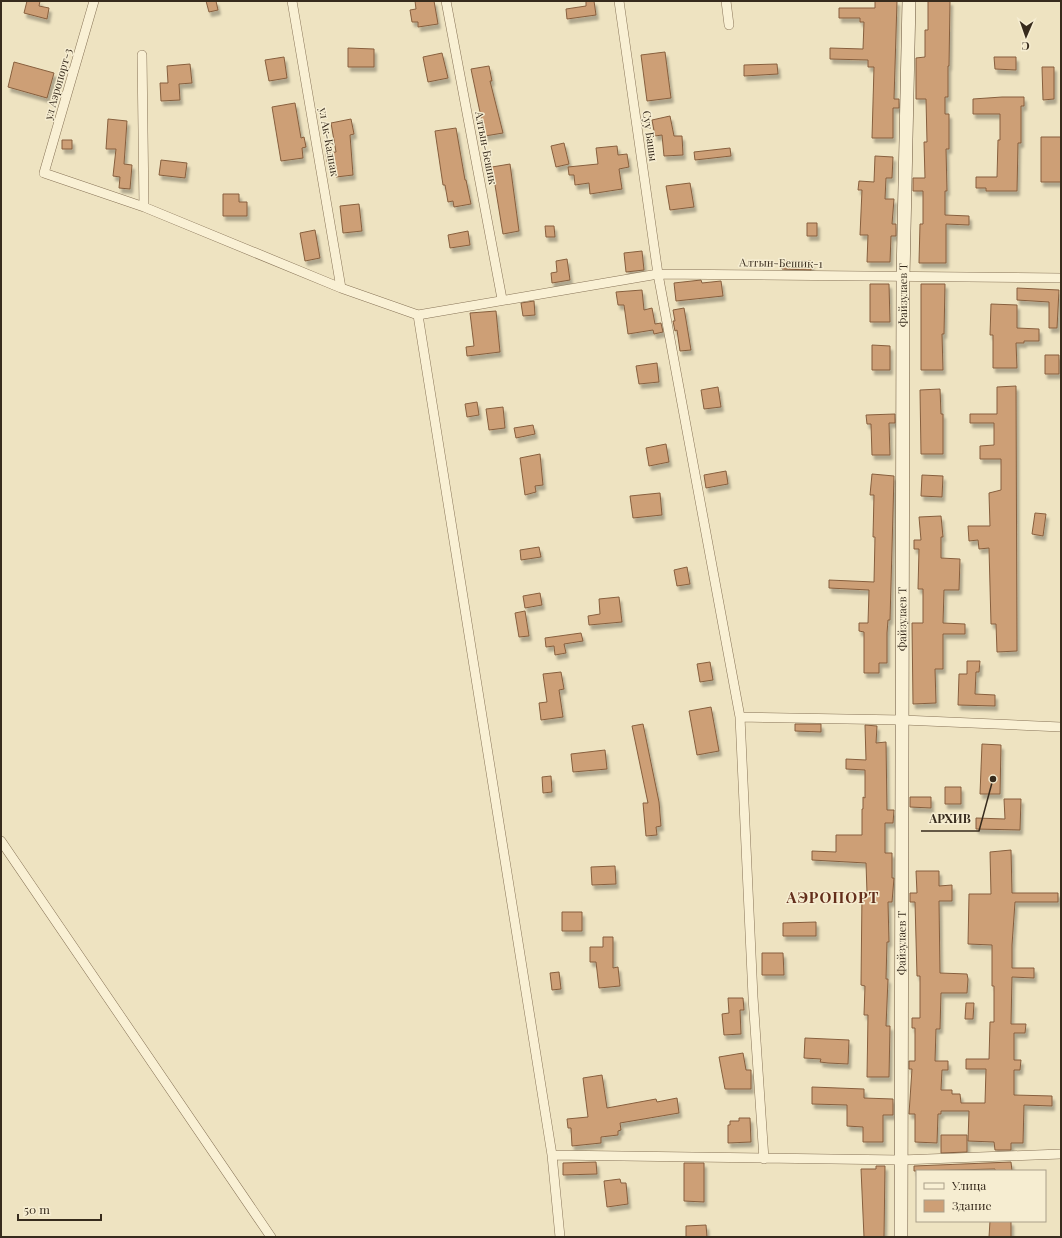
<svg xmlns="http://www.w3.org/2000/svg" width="1062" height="1238" font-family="'Playfair Display',serif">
  <defs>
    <filter id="shadow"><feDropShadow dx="2.5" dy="4.5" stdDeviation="1" flood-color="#0004"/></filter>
  </defs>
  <rect width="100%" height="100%" fill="#eee3c1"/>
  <path fill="#cd9f76" stroke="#875f3e" filter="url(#shadow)" d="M27,1H40L39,6L49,8L47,19L24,13Z
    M206,1H216L218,10L209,12Z
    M415,1H434L438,24L418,27V22H412L410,10L416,9Z
    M586,1H594L596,15L567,19L566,9L586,6Z
    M875,1H897L894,99H899V108H893V138H872L874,67H868V60L830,59V48L863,49L864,22H860V18H839V8H875Z
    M928,1H950L949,66H948V97H945V114H949V149H946L947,191H945V215L969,216V225L946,224V263H919L920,224H923V191H913V178H925L924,142H927L926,99H916V58L925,57V30H928Z
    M348,48L374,49V67H348Z
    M665,52L671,98L647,101L641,55Z
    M442,53L448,78L428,82L423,57Z
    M284,57L287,78L269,81L265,60Z
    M994,57H1016V70L995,69Z
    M14,62L54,73L47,98L8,87Z
    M190,64L192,83L179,84L180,100L161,101L160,83H168L167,66Z
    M777,64L778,74L744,76V65Z
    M489,66L492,81H490L503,133L485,136L471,69Z
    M1042,67H1054V99L1043,100Z
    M1002,97H1024V106H1021V143H1018L1017,191H986V188H976V177H997L998,140H1000V114H973V99Z
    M295,103L301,138L304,137L306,147L302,148L303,158L281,161L272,107Z
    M670,116L674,136H682L683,155L664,156L662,135L655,136L652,120Z
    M108,119L127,121L124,164L132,165L130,189L119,188L120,177L113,176L116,149H106Z
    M351,119L354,134L350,135L353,175L336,177L334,162H327L326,153L336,152L331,123Z
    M456,128L465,180H466L471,204L454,207L453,201L448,202L445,185H443L435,131Z
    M1041,137H1061V182H1041Z
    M62,140H72V149H62Z
    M564,143L569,164L556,167L551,146Z
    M617,146L618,155L627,154L629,167L619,169L622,189L590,194L589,183L575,185L574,175H569L568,167L598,164L596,148Z
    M730,148L731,156L695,160L694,152Z
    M875,156L893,157L892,178H886L885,199H894L892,224H896V236H891L890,262H867L868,235H860L862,190H858L859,181L874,182Z
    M161,160L187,163L185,178L159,175Z
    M510,164L519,231L503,234L492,167Z
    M690,183L694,207L670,210L666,186Z
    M223,194H239V202H247V216H223Z
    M359,204L362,231L343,233L340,206Z
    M807,223H817V236H807Z
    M545,226H554L555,237H546Z
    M315,230L320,258L305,261L300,233Z
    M468,231L470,245L450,248L448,235Z
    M642,251L644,270L626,272L624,253Z
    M567,259L570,280L552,283L551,273L557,272L556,261Z
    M782,261H811V270L782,269Z
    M701,280L702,283L721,281L723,296L676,301L674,283Z
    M870,284H889L890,322H870Z
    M921,284H945L944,334H942L943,370H921Z
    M1017,288L1059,290L1057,328H1049V302L1017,300Z
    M642,290L644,310L652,308L655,324L661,323L663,332L654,334L653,330L628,334L624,305H618L616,292Z
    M534,301L535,315L523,316L521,303Z
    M991,304L1017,305V328L1039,329V341H1024V343H1016L1017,368H993V335H990Z
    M684,308L691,350L680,351L677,330L675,331L673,321H675L673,310Z
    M496,311L500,352L467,356L466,347L474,346L470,313Z
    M872,345L890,346V370H872Z
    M1045,355H1059V374H1045Z
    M657,363L659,382L639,384L636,366Z
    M1016,386L1017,651L997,652L996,624H991L989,548L979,549L978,540L969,541L968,526H990L989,493L1001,490V459H980V446L994,445V423H970V414H997V387Z
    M718,387L721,407L704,409L701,390Z
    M940,389L941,414H943V454H921L920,390Z
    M477,402L479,415L467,417L465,404Z
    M503,407L505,428L489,430L486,409Z
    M895,414V423H889L890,455H872L871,424H867L866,415Z
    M533,425L535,434L516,438L514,428Z
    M666,444L669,462L649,466L646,448Z
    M540,454L543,485L535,486L536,492L525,495L520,458Z
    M726,471L728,484L706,488L704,475Z
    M872,474L894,476L890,620H888L887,633V663H879V673H864V632L859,631V623H868L869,590L829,588V580L874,582L875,537H873L874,495H870Z
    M922,475L943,476L942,497L921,496Z
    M660,493L662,515L633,518L630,496Z
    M1035,513L1046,514L1043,536L1032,534Z
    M941,516L943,537H941V558L960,559L959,590H944L943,623L965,624V634H943V669H935L936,703L913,704L912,623H923V589H918L919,549H914V540H921L919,517Z
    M539,547L541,557L521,560L520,550Z
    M687,567L690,584L677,586L674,570Z
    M540,593L542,605L525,608L523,596Z
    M619,597L622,622L589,625L588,616L600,614L599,599Z
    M525,611L529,636L519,637L515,613Z
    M581,633L583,641L564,644L566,653L555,655L554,646L546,647L545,638Z
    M967,661H980L979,672H976L975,694L995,695V706L958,705L959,674H967Z
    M710,662L713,680L700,682L697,664Z
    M561,672L564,689L559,690L563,717L541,720L539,703L547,702L543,674Z
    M711,707L719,751L697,755L689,711Z
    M643,724L659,802L661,826L656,827L657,835L646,836L643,803H648L632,726Z
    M795,724H821V732L795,731Z
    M865,725L877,726L876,743L886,742L887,810H894L893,823H885V853H892V878H894L892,902H888L889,942H887L886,979H888L886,1026H890L889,1077H867L868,1015H864L865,986L861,985L862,893H867L866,863L812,860V851L836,852V835H862V809H863V797L865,798V770L846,769V759L866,760Z
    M982,744L1001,745L1000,794H980Z
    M605,750L607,769L573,772L571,754Z
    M551,776L552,792L543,793L542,777Z
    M945,787H961V804H945Z
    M910,797H931V808L910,807Z
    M1004,799H1021L1020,830L976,829V818L1005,819Z
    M1011,850L1012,893H1058V902H1015L1012,945V968H1034V978L1012,977L1011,1024H1026L1025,1033H1014V1060H1021L1020,1070H1014V1095L1052,1096V1106L1024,1105L1023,1143H1011V1150H995L994,1142L968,1141L969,1111H941V1114H938L937,1143L915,1142V1114H909L912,1069H909V1061H915V1028H912V1018H920V976H917L915,902H910V893H917L916,871H939V886L952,885V901H939L940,973L967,974L968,979L967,993H941L940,1029H936L935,1061H948V1070H942L941,1090H952V1094H960L961,1103H985L986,1069H966V1059H989L990,1022H994V986H992V945L968,944L969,894H991L990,852Z
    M615,866L616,884L592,885L591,867Z
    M562,912H582V931H562Z
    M816,922V936H783V923Z
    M603,937H613V968L618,967L620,986L599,988L596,962H590V947H603Z
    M762,953H783L784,975H762Z
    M559,972L561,989L552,990L550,973Z
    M728,998H743L744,1010H740L741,1034L724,1035L722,1014L729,1013Z
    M966,1003H974L973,1019H965Z
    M805,1038L849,1040L848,1064L828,1063L820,1062L821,1059L804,1058Z
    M743,1053L746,1070H751V1089H725L719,1057Z
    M602,1075L607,1108L656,1099L657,1102L677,1098L679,1113L620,1123L621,1130L618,1131V1135L601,1137V1143L572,1146L571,1128H568L567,1119L588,1117L583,1078Z
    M812,1087L864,1089V1098L893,1099V1115H883V1142H863V1127L847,1126V1105L812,1104Z
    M739,1118H750L751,1142L728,1143V1125H730V1121H739Z
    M941,1135H967V1152L941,1153Z
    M596,1162L597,1174L563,1175V1163Z
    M1011,1162L1012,1171H995V1169L914,1171V1166Z
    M684,1163H704V1202L684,1201Z
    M876,1166H885L884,1237H864L861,1169H876Z
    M620,1179L621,1183H626L628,1204L607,1207L604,1181Z
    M990,1221H1011V1237H989Z
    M706,1225L707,1237H686V1226Z"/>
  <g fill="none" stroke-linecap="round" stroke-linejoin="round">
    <g stroke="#887458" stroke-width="10">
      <path id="street" d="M94,1L44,173L144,207L341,288L418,315L552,1155L560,1237
        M292,1L341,288
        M446,1L502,299
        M619,1L658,274L740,717L903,720L1061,727
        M726,1L729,25
        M142,55L144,207
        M418,315L658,274L1061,278
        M740,717L753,997L764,1159
        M1,841L271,1237
        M552,1155L901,1160L1061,1154"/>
    </g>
    <g stroke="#6a553c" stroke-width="14">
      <g id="secondary">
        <path id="s1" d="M901,1237L903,277L909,1"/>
      </g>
    </g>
    <use href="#street" stroke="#f9f0d4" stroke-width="9"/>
    <use href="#secondary" stroke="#f9f0d4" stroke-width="13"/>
  </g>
  <g text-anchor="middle" stroke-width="3" stroke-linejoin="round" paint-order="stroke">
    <g font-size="11" fill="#372b1d" stroke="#f6edd1">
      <text transform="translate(58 84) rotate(-74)" y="4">ул Аэропорт-3</text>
      <text transform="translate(650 136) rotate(82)" y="4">Суу Башы</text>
      <text transform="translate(329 142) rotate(80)" y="4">ул Ак-Калпак</text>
      <text transform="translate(486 148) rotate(79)" y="4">Алтын-Бешик</text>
      <text transform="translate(781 263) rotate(1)" y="4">Алтын-Бешик-1</text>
      <text dy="4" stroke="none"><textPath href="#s1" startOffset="942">Файзулаев Т</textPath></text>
      <text dy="4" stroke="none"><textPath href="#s1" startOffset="618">Файзулаев Т</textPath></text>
      <text dy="4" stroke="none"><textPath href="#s1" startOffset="294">Файзулаев Т</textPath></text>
    </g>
    <g font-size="15" font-weight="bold" letter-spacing="1" fill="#642f1c" stroke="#f6edd1">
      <text x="833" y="903">АЭРОПОРТ</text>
    </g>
  </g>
  <path fill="none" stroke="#372b1d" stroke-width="1.5" d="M993 779L979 831H921"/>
  <circle fill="#372b1d" stroke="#f6edd1" stroke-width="1.5" cx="993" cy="779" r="4"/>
  <g font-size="12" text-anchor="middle" font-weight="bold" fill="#372b1d" stroke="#f6edd1" stroke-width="3" stroke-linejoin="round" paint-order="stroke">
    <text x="950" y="823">АРХИВ</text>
  </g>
  <rect width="1062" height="1238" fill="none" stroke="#372b1d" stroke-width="4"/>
  <rect x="916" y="1170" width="130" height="52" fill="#f6edd1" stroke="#aa9f89"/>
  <rect x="924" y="1183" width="20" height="6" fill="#f9f0d4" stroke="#aa9f89"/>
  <text x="952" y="1190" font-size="12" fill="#372b1d">Улица</text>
  <rect x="924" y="1200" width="20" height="12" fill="#cd9f76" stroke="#aa9f89"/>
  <text x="952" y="1210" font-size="12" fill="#372b1d">Здание</text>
  <g transform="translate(1026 36) rotate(182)" stroke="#f6edd1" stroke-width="3" paint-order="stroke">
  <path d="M0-3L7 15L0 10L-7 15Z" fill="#372b1d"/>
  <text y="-6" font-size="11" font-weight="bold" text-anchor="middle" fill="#372b1d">С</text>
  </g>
  <path d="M18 1214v6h83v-6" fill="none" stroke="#372b1d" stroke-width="2"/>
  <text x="24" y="1214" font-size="12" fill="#372b1d" stroke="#f6edd1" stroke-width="3" paint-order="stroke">50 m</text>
</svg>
